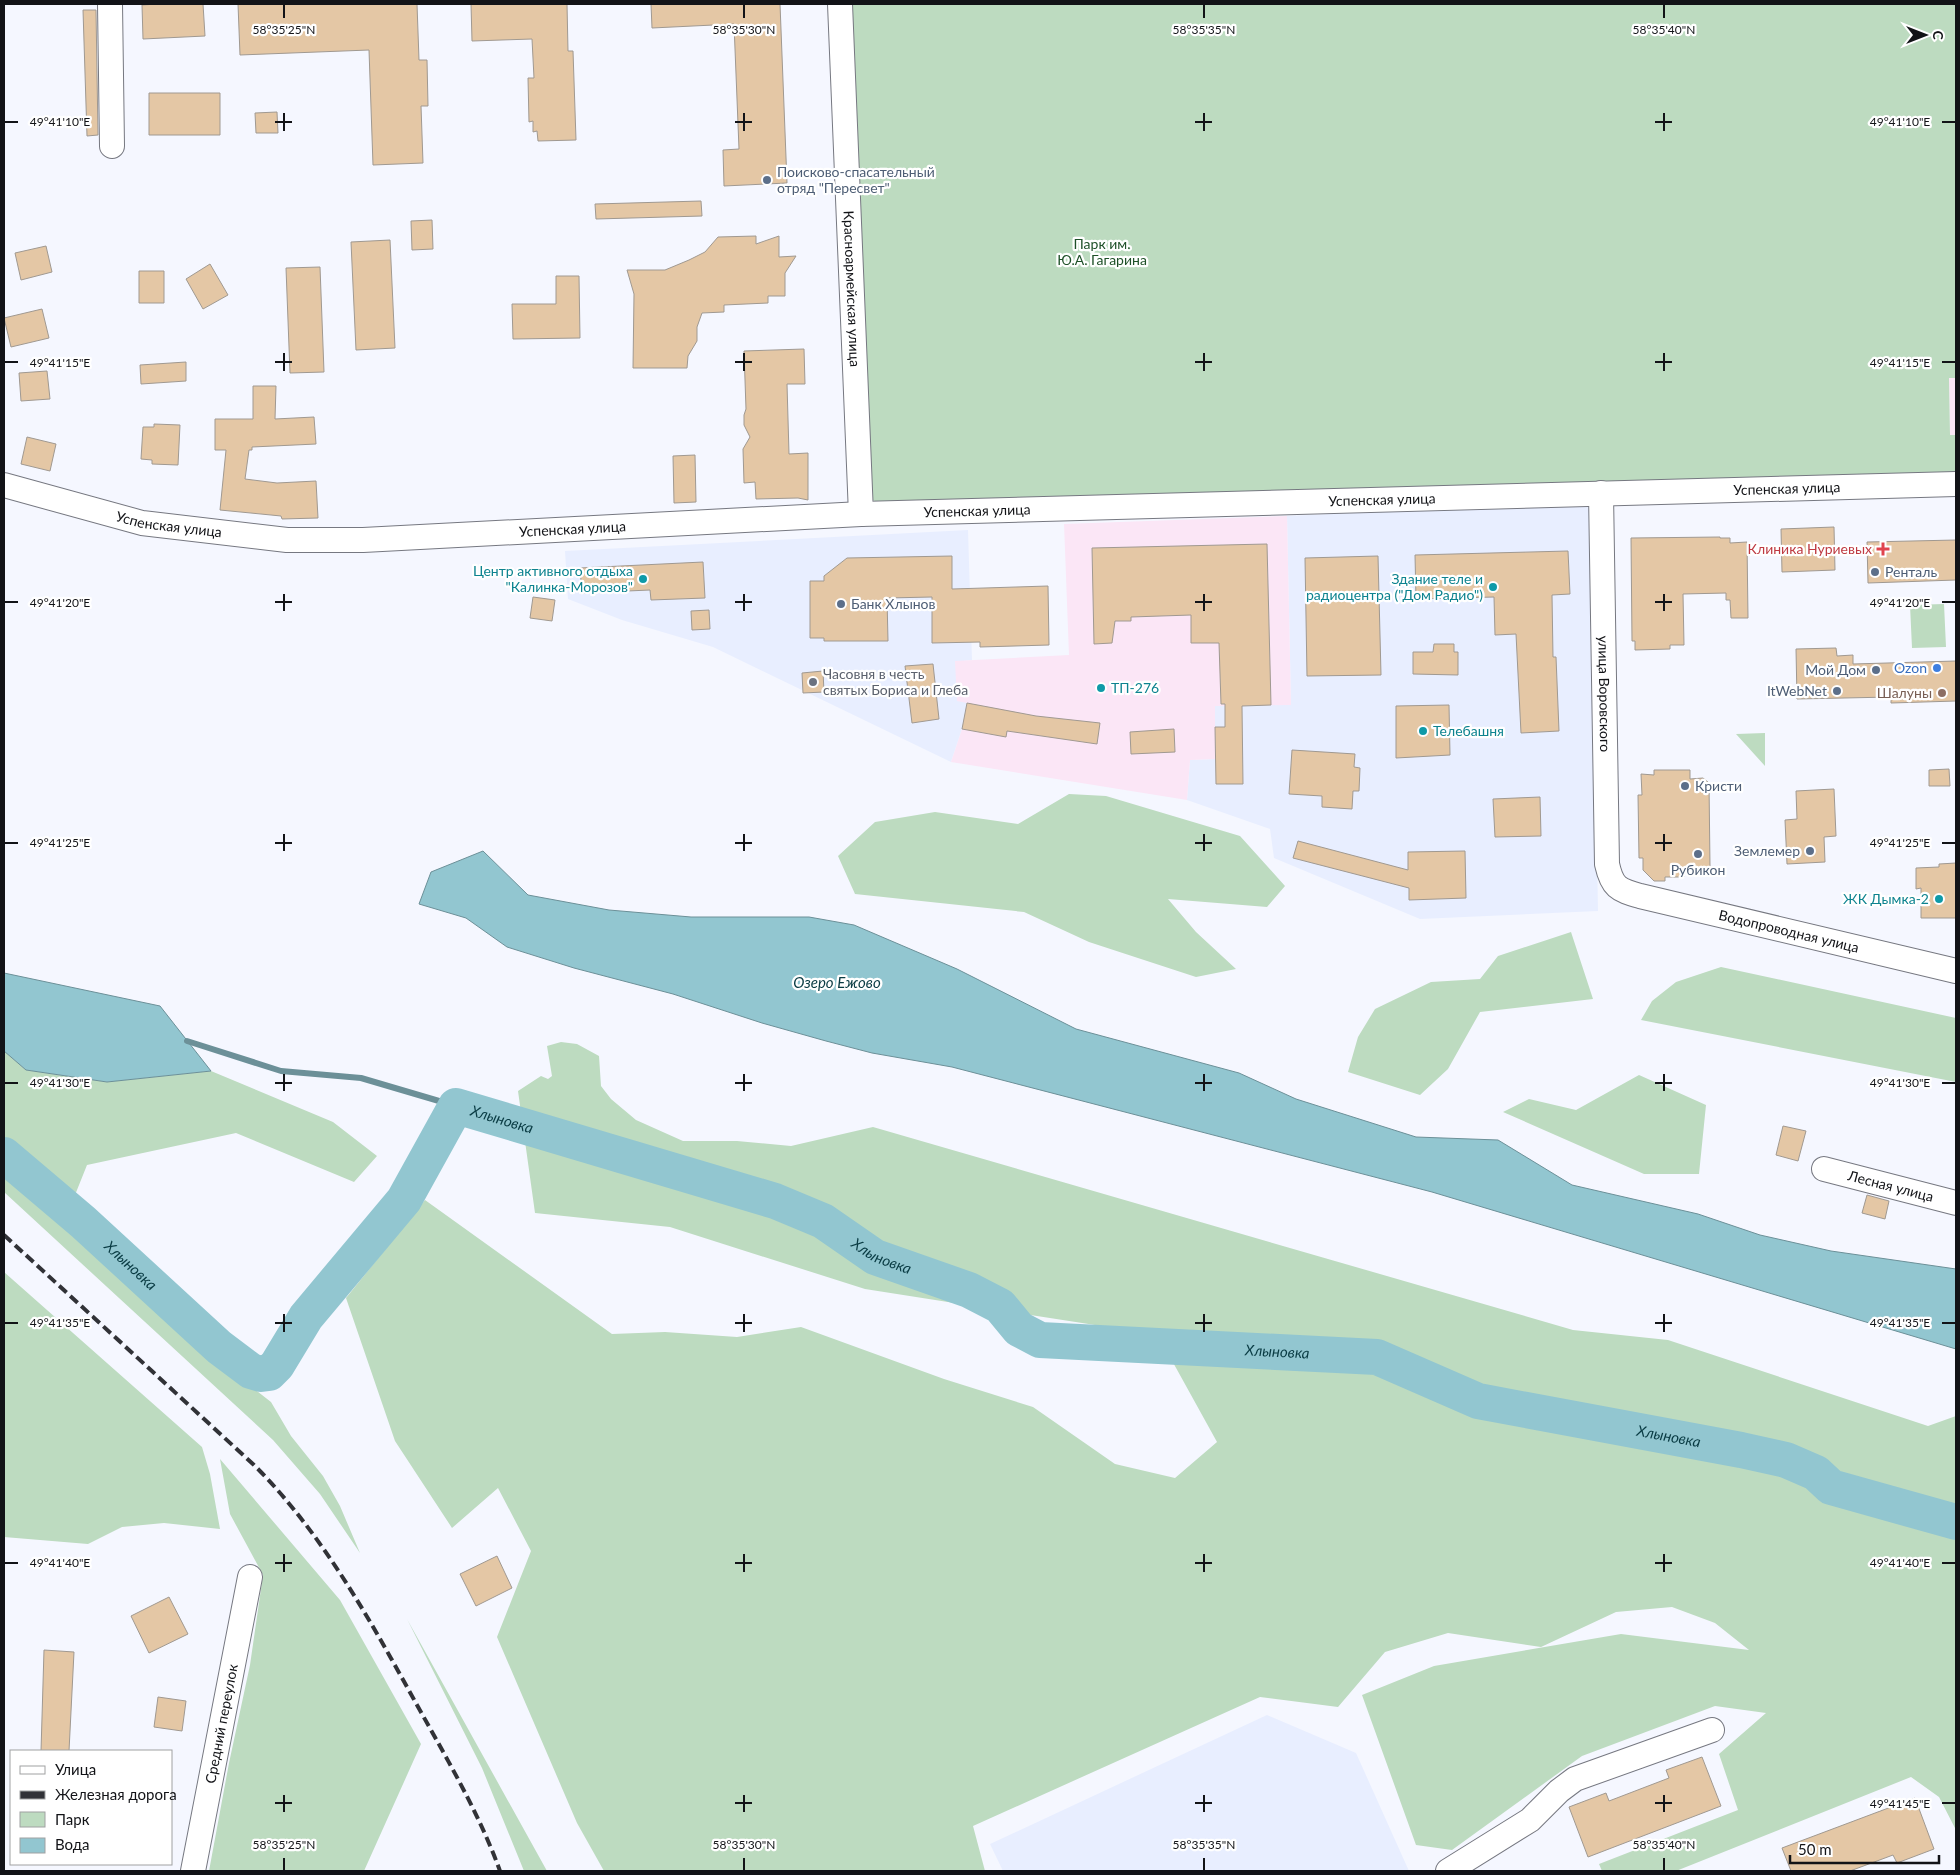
<svg xmlns="http://www.w3.org/2000/svg" width="1960" height="1875" font-family="Lato,sans-serif">
  <rect width="100%" height="100%" fill="#f5f7ff"/>
  <path fill="#e8eeff" d="M1580,503L1588,507L1591,514L1598,911L1420,919L1274,858L1270,829L1187,800L1190,760L1215,759L1214,706L1291,704L1287,516Z
    M968,530L972,660L955,662L967,703L962,729L951,762L713,647L622,620L568,599L565,551Z
    M1267,1715L1356,1753L1409,1871H1003L990,1844Z"/>
  <path fill="#fbe6f6" d="M1949,378H1956V435H1950Z
    M1287,516L1291,705L1215,706V759L1190,760L1187,800L951,762L962,729L967,703L957,701L955,661L1069,655L1064,524Z"/>
  <path fill="#bddbc0" d="M840,4H1956V378H1949L1950,435H1956V474L888,508L869,498Z
    M1944,604L1946,647L1912,648L1910,605Z
    M1765,733V766L1736,734Z
    M1069,794L1106,796L1240,836L1285,886L1267,907L1168,899L1196,932L1236,969L1196,977L1089,942L1024,912L855,894L838,856L875,822L935,812L1018,824Z
    M1571,932L1593,999L1480,1012L1448,1069L1420,1095L1348,1072L1358,1037L1375,1009L1431,982L1480,979L1498,956Z
    M1721,967L1956,1018V1082L1641,1020L1652,1001L1676,982Z
    M561,1042L577,1044L599,1056L601,1086L611,1099L636,1120L683,1141H737L791,1146L873,1127L1573,1330L1668,1340L1928,1426L1956,1416V1830L1939,1797L1911,1777L1676,1871H1602L1599,1864L1738,1810L1719,1754L1766,1713L1715,1706L1582,1756L1452,1850L1416,1845L1362,1695L1434,1666L1621,1634L1749,1650L1715,1623L1672,1607L1616,1612L1541,1647L1448,1633L1385,1652L1338,1707L1260,1697L973,1826L985,1871H604L577,1823L497,1637L531,1551L498,1488L452,1528L395,1441L346,1298L425,1200L612,1334L665,1332L737,1337L801,1327L944,1379L1033,1407L1115,1464L1175,1478L1217,1442L1170,1357L1095,1325L865,1289L670,1227L535,1213L518,1091L541,1076L548,1079L552,1076L547,1046Z
    M4,1051L26,1070L107,1082L211,1071L333,1122L377,1156L354,1182L236,1133L87,1165L71,1205L4,1146Z
    M1639,1075L1706,1105L1699,1174H1644L1503,1112L1529,1099L1576,1110Z
    M4,1169L168,1314L204,1350L271,1402L291,1436L323,1476L340,1506L360,1553L320,1494L273,1440L4,1192Z
    M4,1272L202,1447L210,1474L220,1529L164,1523L122,1527L88,1544L4,1537Z
    M220,1459L340,1600L421,1744L364,1871H209L229,1763L250,1665L263,1575L230,1514Z
    M407,1619L547,1871H524L482,1768Z"/>
  <path fill="#92c6d0" stroke="#6c9098" d="M483,851L528,895L609,910L691,917H809L854,925L957,969L1076,1029L1239,1073L1296,1099L1416,1137L1498,1140L1572,1185L1698,1214L1760,1235L1831,1251L1956,1269V1349L1432,1192L952,1067L872,1053L826,1041L762,1023L673,994L574,968L507,947L466,918L419,904L431,872Z
    M4,973L160,1006L211,1071L107,1082L26,1070L4,1051Z"/>
  <g fill="none" stroke-linecap="round" stroke-linejoin="round">
    <path stroke="#6c9098" stroke-width="6" d="M187,1041L281,1071L361,1078L456,1106"/>
    <path stroke="#92c6d0" stroke-width="36" id="s1" d="M4,1155L83,1222L219,1347L251,1371L261,1374L269,1373L277,1365L306,1317L404,1200L456,1106L775,1201L823,1221L875,1257L969,1290L1000,1306L1019,1329L1040,1340L1377,1357L1478,1401L1741,1450L1786,1460L1816,1473L1831,1487L1956,1522"/>
  </g>
  <path fill="#e4c7a5" stroke="#a09991" d="M157,4H203L205,36L143,39L142,5Z
    M238,4H417L419,60H427L428,106H421L423,163L373,165L369,50L240,55Z
    M471,4H567L568,51H573L576,140L538,141L537,131L533,132V121L529,122L528,78H534L532,39L472,41Z
    M651,4H780L787,183L724,186L723,150L739,149L734,24L652,28Z
    M83,10H96L98,135L87,136Z
    M149,93H220V135H149Z
    M277,112L278,133H256L255,113Z
    M701,201L702,216L596,219L595,204Z
    M432,220L433,249L412,250L411,221Z
    M756,236V244L779,236V257L796,256L785,273V296H768V303L724,305V312L702,313L697,327V341L688,356L687,368H633L634,294L627,270H665L689,260L705,252L718,237Z
    M390,240L395,348L356,350L351,242Z
    M46,246L52,272L21,280L15,253Z
    M210,264L228,295L203,309L186,279Z
    M320,267L324,372L290,373L286,268Z
    M139,271H164V303H139Z
    M556,276H579L580,338L513,339L512,304H556Z
    M42,309L49,338L11,347L4,318Z
    M804,349L805,384H787L789,454L808,453V500L798,498L756,499L755,482L744,483L743,449L750,437L744,425V415L746,409L744,351Z
    M186,362V381L141,384L140,365Z
    M47,371L50,399L21,401L19,373Z
    M253,386H276L275,419L314,417L316,444L252,447V450H249L245,479L277,483L316,481L318,518L282,519L281,516L220,510L226,450H215V419H253Z
    M154,424L180,425L178,465L152,464V460L141,459L143,427H154Z
    M27,437L56,444L50,471L21,464Z
    M695,455L696,502L674,503L673,456Z
    M1834,527L1835,570L1782,572L1781,529Z
    M1720,537V538H1730V543L1747,542L1748,618H1731L1730,600H1726V593L1683,594L1684,645H1670V649L1635,650V641H1632L1631,538Z
    M1956,540V580L1868,583L1867,542Z
    M1267,544L1271,705L1242,706L1243,784H1216L1215,727H1225V704H1221L1219,643H1191V615L1131,617V621H1115L1112,643L1094,644L1092,548Z
    M1568,551L1570,594L1552,595L1553,657H1556L1559,731L1521,733L1516,634L1495,635L1494,597L1416,599L1415,555Z
    M952,556V589L1048,586L1049,645L980,647V642L932,643V597L887,598L888,641H824V638H810V581H824V576L847,558Z
    M1378,556L1381,675L1307,676L1305,558Z
    M703,562L705,598L651,600L650,590L582,593L580,568Z
    M533,597L555,600L552,621L530,618Z
    M709,610L710,629L692,630L691,611Z
    M1434,644H1454V652H1458V675L1413,674V652H1433Z
    M1836,648L1837,656L1853,655V664L1956,661V701L1891,703V697L1797,699L1796,649Z
    M933,664L939,719L912,723L905,666Z
    M823,671L824,692L803,693L802,673Z
    M967,703L1036,716L1100,723L1097,744L1007,731L1006,737L962,729Z
    M1449,705L1450,755L1396,758V706Z
    M1174,729L1175,752L1131,754L1130,732Z
    M1292,750L1355,754L1354,767L1360,768L1359,791H1353L1352,809L1322,807V796L1289,794Z
    M1949,769L1950,786H1929V770Z
    M1654,770H1690V779L1703,778L1709,783L1710,867L1705,872H1685L1684,877H1665V881H1654L1643,870V858H1639L1638,795H1642L1641,774L1654,775Z
    M1834,789L1836,836L1824,837L1825,862L1787,864L1785,820L1797,819L1796,791Z
    M1540,797L1541,836L1495,837L1493,799Z
    M1298,841L1408,870V852L1465,851L1466,898L1409,900V888L1293,858Z
    M1956,863V918H1921V888L1916,889V868L1939,867V864Z
    M1783,1126L1806,1131L1798,1161L1776,1155Z
    M1867,1195L1889,1201L1885,1219L1862,1213Z
    M497,1556L512,1588L476,1606L460,1574Z
    M169,1597L188,1634L149,1653L131,1616Z
    M44,1650L74,1652L69,1751H41Z
    M158,1697L186,1701L182,1731L154,1727Z
    M1702,1757L1721,1806L1588,1857L1569,1807L1606,1793L1609,1801L1669,1778L1666,1770Z
    M1915,1798L1934,1849L1897,1863L1893,1855L1850,1871H1791L1782,1848Z"/>
  <g fill="none" stroke-linecap="round" stroke-linejoin="round">
    <g stroke="#767881" stroke-width="26">
      <g id="minor">
        <path d="M110,4L112,146"/>
        <path id="s2" d="M840,4L861,514"/>
        <path id="s3" d="M4,485L142,523L287,540H363L861,514L1956,484"/>
        <path id="s4" d="M1601,493L1607,864C1612,887 1618,890 1640,896L1956,971"/>
        <path id="s5" d="M1824,1169L1956,1203"/>
        <path id="s6" d="M193,1871L250,1577"/>
        <path d="M1448,1871L1530,1820L1559,1791L1575,1779L1712,1730"/>
      </g>
    </g>
    <use href="#minor" stroke="#fff" stroke-width="24"/>
    <path stroke="#313237" stroke-width="4" stroke-dasharray="10 5" stroke-linecap="butt" d="M4,1235L254,1465C323,1534 370,1620 417,1705C447,1759 479,1813 500,1871"/>
  </g>
  <path fill="none" stroke="#121317" stroke-width="2" d="M284,5V18M744,5V18M1204,5V18M1664,5V18M284,113V131M744,113V131M1204,113V131M1664,113V131M5,122H18M275,122H292M735,122H752M1195,122H1212M1655,122H1672M1942,122H1955M284,353V371M744,353V371M1204,353V371M1664,353V371M5,362H18M275,362H292M735,362H752M1195,362H1212M1655,362H1672M1942,362H1955M284,594V611M744,594V611M1204,594V611M1664,594V611M5,602H18M275,602H292M735,602H752M1195,602H1212M1655,602H1672M1942,602H1955M284,834V851M744,834V851M1204,834V851M1664,834V851M5,843H18M275,843H292M735,843H752M1195,843H1212M1655,843H1672M1942,843H1955M284,1074V1091M744,1074V1091M1204,1074V1091M1664,1074V1091M5,1083H18M275,1083H292M735,1083H752M1195,1083H1212M1655,1083H1672M1942,1083H1955M284,1314V1332M744,1314V1332M1204,1314V1332M1664,1314V1332M5,1323H18M275,1323H292M735,1323H752M1195,1323H1212M1655,1323H1672M1942,1323H1955M284,1554V1572M744,1554V1572M1204,1554V1572M1664,1554V1572M5,1563H18M275,1563H292M735,1563H752M1195,1563H1212M1655,1563H1672M1942,1563H1955M284,1795V1812M744,1795V1812M1204,1795V1812M1664,1795V1812M275,1803H292M735,1803H752M1195,1803H1212M1655,1803H1672M1942,1803H1955M284,1858V1870M744,1858V1870M1204,1858V1870M1664,1858V1870"/>
  <g fill="#5c6f8a" stroke="#fff" stroke-width="2">
    <circle cx="767" cy="180" r="5"/>
    <circle cx="1875" cy="572" r="5"/>
    <circle cx="841" cy="604" r="5"/>
    <circle cx="1876" cy="670" r="5"/>
    <circle cx="1837" cy="691" r="5"/>
    <circle cx="1685" cy="786" r="5"/>
    <circle cx="1810" cy="851" r="5"/>
    <circle cx="1698" cy="854" r="5"/>
  </g>
  <path fill="#e0444e" stroke="#fff" stroke-width="2" d="M1880.5 541.5h5v5h5v5h-5v5h-5v-5h-5v-5h5z"/>
  <g fill="#0f9aa8" stroke="#fff" stroke-width="2">
    <circle cx="643" cy="579" r="5"/>
    <circle cx="1493" cy="587" r="5"/>
    <circle cx="1101" cy="688" r="5"/>
    <circle cx="1423" cy="731" r="5"/>
    <circle cx="1939" cy="899" r="5"/>
  </g>
  <circle fill="#3f7fe0" stroke="#fff" stroke-width="2" cx="1937" cy="668" r="5"/>
  <circle fill="#6b7280" stroke="#fff" stroke-width="2" cx="813" cy="682" r="5"/>
  <circle fill="#8d6e63" stroke="#fff" stroke-width="2" cx="1942" cy="693" r="5"/>
  <g text-anchor="middle" stroke-width="4.5" stroke-linejoin="round" paint-order="stroke">
    <g font-size="14" fill="#4e5e75" stroke="#fff" text-anchor="start">
      <text x="777" y="177">Поисково-спасательный<tspan x="777" dy="16">отряд "Пересвет"</tspan></text>
      <text x="1885" y="577">Ренталь</text>
      <text x="851" y="609">Банк Хлынов</text>
      <text x="1866" y="675" text-anchor="end">Мой Дом</text>
      <text x="1827" y="696" text-anchor="end">ItWebNet</text>
      <text x="1695" y="791">Кристи</text>
      <text x="1800" y="856" text-anchor="end">Землемер</text>
      <text x="1698" y="875" text-anchor="middle">Рубикон</text>
    </g>
    <g font-size="14" fill="#1e5028" stroke="#fff">
      <text x="1102" y="249">Парк им.<tspan x="1102" dy="16">Ю.А. Гагарина</tspan></text>
    </g>
    <g font-size="14" fill="#121317" stroke="#fff">
      <text dy="5" stroke="none"><textPath href="#s2" startOffset="285">Красноармейская улица</textPath></text>
      <text dy="5" stroke="none"><textPath href="#s3" startOffset="1790">Успенская улица</textPath></text>
      <text dy="5" stroke="none"><textPath href="#s3" startOffset="1385">Успенская улица</textPath></text>
      <text dy="5" stroke="none"><textPath href="#s3" startOffset="980">Успенская улица</textPath></text>
      <text dy="5" stroke="none"><textPath href="#s3" startOffset="170">Успенская улица</textPath></text>
      <text dy="5" stroke="none"><textPath href="#s3" startOffset="575">Успенская улица</textPath></text>
      <text dy="5" stroke="none"><textPath href="#s4" startOffset="201">улица Воровского</textPath></text>
      <text dy="5" stroke="none"><textPath href="#s4" startOffset="574">Водопроводная улица</textPath></text>
      <text dy="5" stroke="none"><textPath href="#s5" startOffset="69">Лесная улица</textPath></text>
      <text dy="5" stroke="none"><textPath href="#s6" startOffset="150">Средний переулок</textPath></text>
    </g>
    <g font-size="14" fill="#be3a42" stroke="#fff" text-anchor="end">
      <text x="1872" y="554">Клиника Нуриевых</text>
    </g>
    <g font-size="14" fill="#0d838f" stroke="#fff" text-anchor="end">
      <text x="633" y="576">Центр активного отдыха<tspan x="633" dy="16">"Калинка-Морозов"</tspan></text>
      <text x="1483" y="584">Здание теле и<tspan x="1483" dy="16">радиоцентра ("Дом Радио")</tspan></text>
      <text x="1111" y="693" text-anchor="start">ТП-276</text>
      <text x="1433" y="736" text-anchor="start">Телебашня</text>
      <text x="1929" y="904">ЖК Дымка-2</text>
    </g>
    <g font-size="14" fill="#366cbe" stroke="#fff" text-anchor="end">
      <text x="1927" y="673">Ozon</text>
    </g>
    <g font-size="14" fill="#5b616d" stroke="#fff" text-anchor="start">
      <text x="823" y="679">Часовня в честь<tspan x="823" dy="16">святых Бориса и Глеба</tspan></text>
    </g>
    <g font-size="14" fill="#785e54" stroke="#fff" text-anchor="end">
      <text x="1932" y="698">Шалуны</text>
    </g>
    <g font-size="15" font-style="italic" fill="#093b43" stroke="#fff">
      <text x="837" y="988">Озеро Ежово</text>
      <text dy="5" stroke="none"><textPath href="#s1" startOffset="722">Хлыновка</textPath></text>
      <text dy="5" stroke="none"><textPath href="#s1" startOffset="1128">Хлыновка</textPath></text>
      <text dy="5" stroke="none"><textPath href="#s1" startOffset="168">Хлыновка</textPath></text>
      <text dy="5" stroke="none"><textPath href="#s1" startOffset="1548">Хлыновка</textPath></text>
      <text dy="5" stroke="none"><textPath href="#s1" startOffset="1952">Хлыновка</textPath></text>
    </g>
  </g>
  <g font-size="12" text-anchor="middle" fill="#121317" stroke="#fff" stroke-width="4.5" stroke-linejoin="round" paint-order="stroke">
    <text x="284" y="34">58°35'25"N</text>
    <text x="744" y="34">58°35'30"N</text>
    <text x="1204" y="34">58°35'35"N</text>
    <text x="1664" y="34">58°35'40"N</text>
    <text x="1900" y="126">49°41'10"E</text>
    <text x="60" y="126">49°41'10"E</text>
    <text x="1900" y="367">49°41'15"E</text>
    <text x="60" y="367">49°41'15"E</text>
    <text x="1900" y="607">49°41'20"E</text>
    <text x="60" y="607">49°41'20"E</text>
    <text x="1900" y="847">49°41'25"E</text>
    <text x="60" y="847">49°41'25"E</text>
    <text x="1900" y="1087">49°41'30"E</text>
    <text x="60" y="1087">49°41'30"E</text>
    <text x="1900" y="1327">49°41'35"E</text>
    <text x="60" y="1327">49°41'35"E</text>
    <text x="60" y="1567">49°41'40"E</text>
    <text x="1900" y="1567">49°41'40"E</text>
    <text x="1900" y="1808">49°41'45"E</text>
    <text x="284" y="1849">58°35'25"N</text>
    <text x="744" y="1849">58°35'30"N</text>
    <text x="1204" y="1849">58°35'35"N</text>
    <text x="1664" y="1849">58°35'40"N</text>
  </g>
  <rect width="1960" height="1875" fill="none" stroke="#121317" stroke-width="10"/>
  <rect x="10" y="1750" width="162" height="115" fill="#ffffff" stroke="#a0a1a2"/>
  <rect x="20" y="1766" width="25" height="8" fill="#ffffff" stroke="#a0a1a2"/>
  <text x="55" y="1775" font-size="15" fill="#121317">Улица</text>
  <rect x="20" y="1791" width="25" height="8" fill="#313237" stroke="#a0a1a2"/>
  <text x="55" y="1800" font-size="15" fill="#121317">Железная дорога</text>
  <rect x="20" y="1812" width="25" height="15" fill="#bddbc0" stroke="#a0a1a2"/>
  <text x="55" y="1825" font-size="15" fill="#121317">Парк</text>
  <rect x="20" y="1838" width="25" height="15" fill="#92c6d0" stroke="#a0a1a2"/>
  <text x="55" y="1850" font-size="15" fill="#121317">Вода</text>
  <g transform="translate(1925 35) rotate(90)" stroke="#ffffff" stroke-width="4" paint-order="stroke">
  <path d="M0-4L9 19L0 12L-9 19Z" fill="#121317"/>
  <text y="-8" font-size="14" font-weight="bold" text-anchor="middle" fill="#121317">С</text>
  </g>
  <path d="M1790 1855v8h149v-8" fill="none" stroke="#121317" stroke-width="2.5"/>
  <text x="1798" y="1855" font-size="15" fill="#121317" stroke="#ffffff" stroke-width="4" paint-order="stroke">50 m</text>
</svg>
